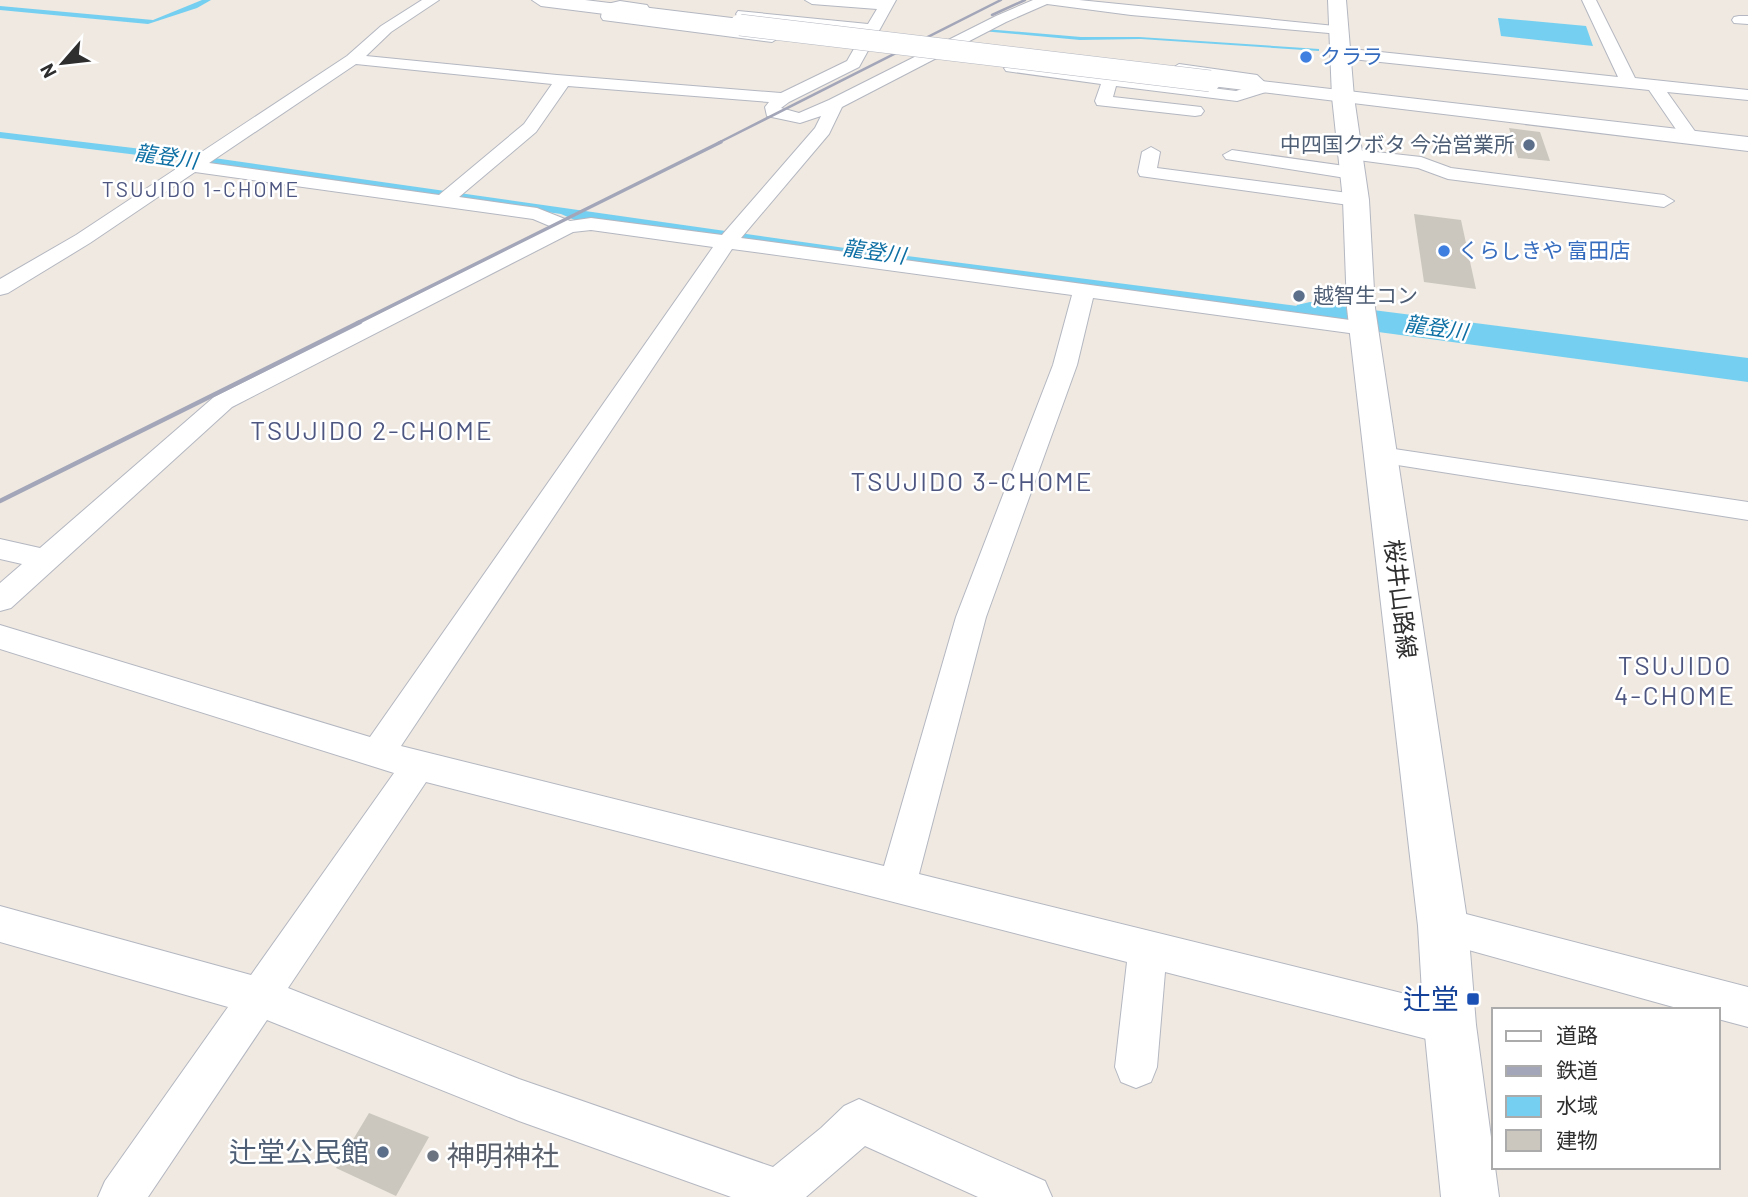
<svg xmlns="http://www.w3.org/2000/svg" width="1748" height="1197" font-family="Barlow,'Noto Sans JP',sans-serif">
  <rect width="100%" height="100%" fill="#efe9e1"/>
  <path fill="#75cff0" d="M202,0H211L197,8L148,24L0,10V6L153,20Z
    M1498,18L1586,26L1593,46L1501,36Z
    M985,29L1081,37H1139L1319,49V51L1141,39L1080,40L982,31Z
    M0,132L200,156L845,248L1344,312L1347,323L577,221L561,214L219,165L0,138Z"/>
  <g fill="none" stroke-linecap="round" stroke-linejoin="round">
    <path fill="#75cff0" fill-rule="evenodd" d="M1310,302L1748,358V382L1297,321L1291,313L1297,305Z"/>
  </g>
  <path fill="#cbc7bf" d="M1509,128L1540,132L1550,161L1518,158Z
    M1414,214L1461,220L1476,289L1424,282Z
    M369,1113L429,1137L396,1196L336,1168Z"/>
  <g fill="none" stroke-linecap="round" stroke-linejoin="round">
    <g stroke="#b4b7c1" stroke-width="2">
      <path id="minor" d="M422,0H439L391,32L366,56L557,75L781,93L847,61L863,33L743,18L738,17L736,14L738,11L868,24L877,9L812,4L805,0H896L859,67L789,102L781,108L799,113L829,100L996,16L1033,0H1079L1345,27L1347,30L1340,34L1131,15L1047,4L1006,22L842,107L829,134L741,238L1372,323L1375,328L1372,333L1364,335L1093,298L1077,365L986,617L919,874L1450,1005L1464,1011L1470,1025L1464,1039L1450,1045L1165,972L1157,1067L1151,1082L1136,1088L1121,1082L1115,1067L1127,962L426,782L288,988L519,1079L773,1167L821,1128L844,1106L859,1099L1045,1181L1052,1197H978L865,1146L806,1197H731L519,1121L267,1020L148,1197H98L105,1181L228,1007L0,942V906L251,975L394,773L0,649V625L370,737L713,247L591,230L573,232L232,407L11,608L0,611V583L22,564L0,559V539L40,548L214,397L552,227L533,219L195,172L90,243L8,293L0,295V279L76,235L347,56L381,26ZM356,64L552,84L524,124L439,195L209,163ZM568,86L769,102L765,107L767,116L800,123L821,116L815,128L722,235L591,218L570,221L537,208L459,197L536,132ZM732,249L1072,295L1053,365L956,617L884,866L401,746Z
        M1582,0H1596L1635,78L1748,90V100L1667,92L1699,137L1690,142L1684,141L1649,90L1342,58L1334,53L1342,48L1618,77Z
        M620,1L647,5L649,8C640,17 627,8 615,11V13L772,32L780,37L772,42L603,20L601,17L603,5Z
        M1739,16H1748V24L1734,23L1732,20L1734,17Z
        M1012,63L1236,91L1251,86L1246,82L1173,72L1171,69L1179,64L1257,75L1271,88L1269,91L1237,101L1116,86L1113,97L1201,107L1204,111L1201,115L1195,116L1097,105L1095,101L1101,84L1006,71L1004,68Z
        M1151,147L1160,152L1157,168L1356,194L1366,200L1356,206L1140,176L1138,172L1142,152Z
        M1349,149L1421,157L1451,168L1664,195L1674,201L1664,207L1448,179L1418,168L1343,158L1340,154Z
        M1232,150L1352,167L1361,173L1352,179L1226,159L1223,155Z
        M1381,447L1748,502V520L1372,461L1368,455L1372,449Z
        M1443,908L1748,987V1027L1718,1019V1010H1684L1429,939L1424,926L1429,913Z"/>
    </g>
    <g stroke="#b4b7c1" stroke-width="2">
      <path id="tertiary" d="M532,0H585L740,19L750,25L740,31L541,6Z
        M1210,75L1748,137V151L1203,85L1199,81L1203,77Z"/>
    </g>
    <g stroke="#b4b7c1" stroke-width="2">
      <path id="secondary" d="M1328,0H1346L1354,97L1369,200L1375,308L1468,926L1476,1025L1499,1197H1441L1424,1025L1418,926L1347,308L1343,200L1332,97Z"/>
    </g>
    <use href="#minor" fill="#fff" fill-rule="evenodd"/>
    <use href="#tertiary" fill="#fff" fill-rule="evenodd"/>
    <use href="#secondary" fill="#fff" fill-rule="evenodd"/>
    <path stroke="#a3a6b8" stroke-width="2.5" d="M992,15L1025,0
      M718,143L1001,0"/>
    <path stroke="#a3a6b8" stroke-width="3.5" d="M357,323L721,142"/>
    <path stroke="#a3a6b8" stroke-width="4.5" d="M0,501L360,322"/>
    <g stroke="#b4b7c1" stroke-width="22" stroke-linecap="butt">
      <path id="tertiary-bridge" d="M740,25L1210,81"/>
    </g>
    <use href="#tertiary-bridge" stroke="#fff" stroke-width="21"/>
  </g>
  <g fill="#3f7fe0" stroke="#fff" stroke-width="2.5">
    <circle cx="1306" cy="57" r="7"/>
    <circle cx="1444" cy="251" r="7"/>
  </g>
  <g fill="#5c6f8a" stroke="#fff" stroke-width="2.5">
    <circle cx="1529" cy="145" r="7"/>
    <circle cx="1299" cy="296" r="7"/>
    <circle cx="383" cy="1152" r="7"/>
  </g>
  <rect fill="#1a4fb4" stroke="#fff" stroke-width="2.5" x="1466" y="992" width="14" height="14" rx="3.5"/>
  <circle fill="#6b7280" stroke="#fff" stroke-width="2.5" cx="433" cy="1156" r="7"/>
  <g text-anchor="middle" stroke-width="5" stroke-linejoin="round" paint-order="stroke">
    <g font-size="21" fill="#366cbe" stroke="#fff" text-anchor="start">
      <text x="1320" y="64">クララ</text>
      <text x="1458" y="258">くらしきや 富田店</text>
    </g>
    <g font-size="21" fill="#4e5e75" stroke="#fff" text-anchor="end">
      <text x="1515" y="152">中四国クボタ 今治営業所</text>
      <text x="1313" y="303" text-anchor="start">越智生コン</text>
    </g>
    <g font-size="21" font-style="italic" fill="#0d6fa3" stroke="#fff">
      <text transform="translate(166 157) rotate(8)" y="7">龍登川</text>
      <text transform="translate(874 252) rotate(8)" y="7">龍登川</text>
      <text transform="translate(1436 328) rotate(8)" y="7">龍登川</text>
    </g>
    <g font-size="21" letter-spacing="2" fill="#4d5680" stroke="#fff">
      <text x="201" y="197">TSUJIDO 1-CHOME</text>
    </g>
    <g font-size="24" fill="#2e2e2e" stroke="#fff">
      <text transform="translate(1400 599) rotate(83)" y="8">桜井山路線</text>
    </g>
    <g font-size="26" letter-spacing="2" fill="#4d5680" stroke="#fff">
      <text x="372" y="440">TSUJIDO 2-CHOME</text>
      <text x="972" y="491">TSUJIDO 3-CHOME</text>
      <text x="1675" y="675">TSUJIDO<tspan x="1675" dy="30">4-CHOME</tspan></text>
    </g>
    <g font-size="28" fill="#164399" stroke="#fff" text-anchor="end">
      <text x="1459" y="1009">辻堂</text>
    </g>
    <g font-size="28" fill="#4e5e75" stroke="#fff" text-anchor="end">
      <text x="369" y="1162">辻堂公民館</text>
    </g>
    <g font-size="28" fill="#5b616d" stroke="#fff" text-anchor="start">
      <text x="447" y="1166">神明神社</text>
    </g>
  </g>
  <rect x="1492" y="1008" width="228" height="161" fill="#ffffff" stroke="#ababab" stroke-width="2"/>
  <rect x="1506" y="1031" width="35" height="10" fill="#ffffff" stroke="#ababab" stroke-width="2"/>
  <text x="1556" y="1043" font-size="21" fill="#2e2e2e">道路</text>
  <rect x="1506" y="1066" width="35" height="10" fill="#a3a6b8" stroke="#ababab" stroke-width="2"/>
  <text x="1556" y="1078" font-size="21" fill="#2e2e2e">鉄道</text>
  <rect x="1506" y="1096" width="35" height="21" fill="#75cff0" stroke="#ababab" stroke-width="2"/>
  <text x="1556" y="1113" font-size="21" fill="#2e2e2e">水域</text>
  <rect x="1506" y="1130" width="35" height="21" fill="#cbc7bf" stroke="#ababab" stroke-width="2"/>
  <text x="1556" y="1148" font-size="21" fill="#2e2e2e">建物</text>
  <g transform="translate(63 63) rotate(242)" stroke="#ffffff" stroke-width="5" paint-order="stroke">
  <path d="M0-5L12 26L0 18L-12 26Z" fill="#2e2e2e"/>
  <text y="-10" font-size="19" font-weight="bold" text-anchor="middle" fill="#2e2e2e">N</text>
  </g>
</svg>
